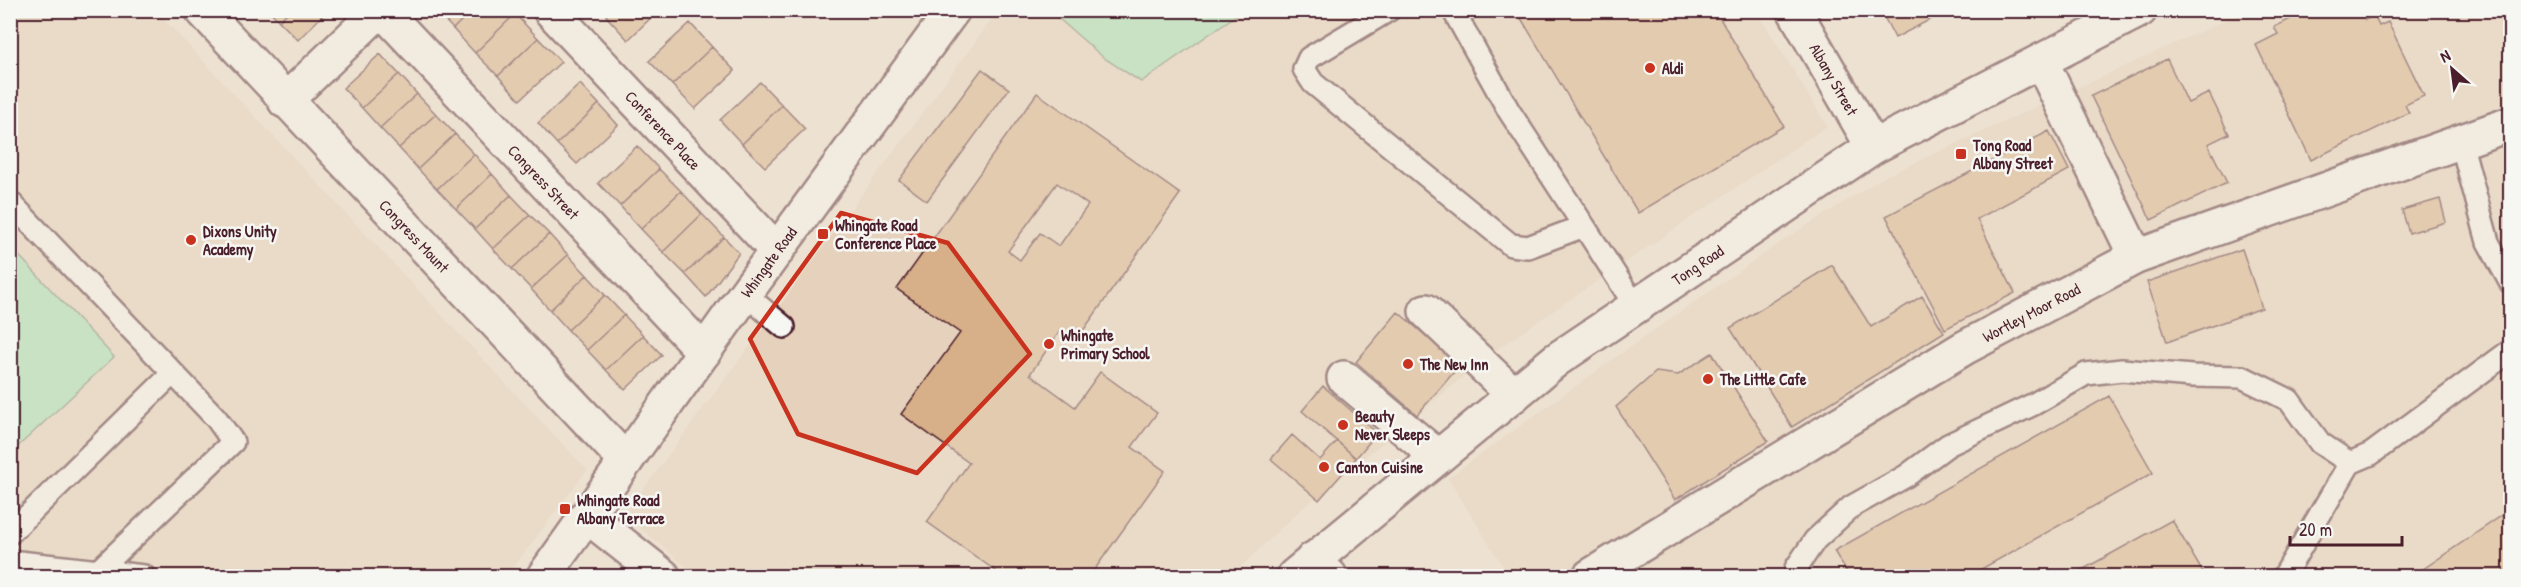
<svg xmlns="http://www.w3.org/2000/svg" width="2521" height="587" font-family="'Patrick Hand',sans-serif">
  <rect width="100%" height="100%" fill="#ede1d2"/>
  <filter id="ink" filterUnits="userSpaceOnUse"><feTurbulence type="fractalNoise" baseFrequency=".0167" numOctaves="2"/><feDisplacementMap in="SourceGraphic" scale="12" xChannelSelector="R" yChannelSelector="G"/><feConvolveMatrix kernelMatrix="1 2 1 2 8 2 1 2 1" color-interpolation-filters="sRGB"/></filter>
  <g filter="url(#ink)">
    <path fill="#e6d2bc" d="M10,11H156L587,470L507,576H11Z
      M998,11H1050L1104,58L1141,82L1242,11H1757L1827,126L1500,347L1299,511L1231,576H698L624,515Z
      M2245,11H2510V576H1509L1448,478L1627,349L1784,240L1884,177Z"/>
    <path fill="#9ce3b1" stroke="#73816e" stroke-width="1.5" d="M1050,11H1242L1141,82L1104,58Z
      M11,247L114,357L11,453Z"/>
    <path fill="#d7af88" stroke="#4a1f2b" stroke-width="1.5" fill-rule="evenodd" d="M269,10H290L279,21Z
      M290,10H328L298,40L279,21Z
      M435,10H472L453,29Z
      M472,10H512L515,14L475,53L453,29Z
      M612,10H659L628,40L606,16Z
      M1516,10H1715L1784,126L1638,213Z
      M1939,10L1941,14L1895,38L1881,11Z
      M2309,10H2360L2365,20L2374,15L2379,26L2388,22L2424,96L2405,105L2409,113L2311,160L2256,45L2278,34L2274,27Z
      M515,14L538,38L498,76L475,53Z
      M690,23L712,47L672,85L649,61Z
      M538,38L561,62L520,100L498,76Z
      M712,47L735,71L695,109L672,85Z
      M380,54L399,74L362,108L343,88Z
      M2167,59L2188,103L2209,93L2229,134L2208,144L2227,183L2151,220L2091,96Z
      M982,69L1009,89L927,201L899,180Z
      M399,74L417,94L380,128L362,108Z
      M760,82L782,105L742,144L720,120Z
      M580,84L599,104L557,144L538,123Z
      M1037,93L1180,194L1075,342L1060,331L1030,374L1075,407L1100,372L1157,413L1132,447L1165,471L1090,576H1003L927,522L969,463L901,414L960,333L897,289ZM1057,183L1088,205L1059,246L1040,233L1020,260L1008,251Z
      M417,94L436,114L399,148L380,128Z
      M599,104L618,125L577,164L557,144Z
      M782,105L805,129L765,167L742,144Z
      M436,114L455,134L418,169L399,148Z
      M2049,131L2069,170L1977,219L2015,293L1945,329L1886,216Z
      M455,134L474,154L437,189L418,169Z
      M637,146L659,169L620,206L598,183Z
      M474,154L492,174L456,209L437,189Z
      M659,169L681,191L641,229L620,206Z
      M492,174L511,195L475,229L456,209Z
      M681,191L702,214L663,252L641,229Z
      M511,195L530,215L493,249L475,229Z
      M2440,199L2446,222L2409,233L2402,210Z
      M702,214L724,237L685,274L663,252Z
      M530,215L549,234L512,269L493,249Z
      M549,234L568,255L531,289L512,269Z
      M724,237L739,253L706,297L685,274Z
      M2242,249L2262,308L2167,342L2147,282Z
      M568,255L587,275L550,310L531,289Z
      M1832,265L1871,327L1922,296L1944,332L1792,427L1730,328Z
      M587,275L605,295L568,330L550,310Z
      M605,295L624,315L587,350L568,330Z
      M1398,312L1460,365L1417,415L1356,362Z
      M624,315L643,335L606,370L587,350Z
      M643,335L662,355L625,390L606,370Z
      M1712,353L1768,441L1675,500L1616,407L1656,372L1678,375Z
      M1323,386L1377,433L1356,458L1302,411Z
      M2109,396L2153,473L1969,576H1849L1834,551Z
      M1292,435L1320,460L1337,441L1356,458L1319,500L1271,459Z
      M2510,510V576H2413Z
      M2172,520L2205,576H2071Z"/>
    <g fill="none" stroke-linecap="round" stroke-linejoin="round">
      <g stroke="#4a1f2b" stroke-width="26">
        <path id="service" d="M1389,10L1309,58L1304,69L1313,83L1511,245L1528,247L1584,226L1509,111L1453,10
          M2461,142L2488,242L2510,282
          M10,202L216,418L233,442L98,571
          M1584,226L1636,307
          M745,294L784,327
          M10,533L173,373
          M10,561L144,576
          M1799,576L1796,568L1815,540L1851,507L1906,476L1948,445L2034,404L2086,374L2122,370L2192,376L2242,377L2289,400L2320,443L2350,463L2371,454L2510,351
          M2284,576L2350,463"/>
      </g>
      <g stroke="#4a1f2b" stroke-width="38">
        <g id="minor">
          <path id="s1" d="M202,10L626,461"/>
          <path id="s2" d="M382,10L704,352"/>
          <path id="s3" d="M550,10L777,251"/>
          <path id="s4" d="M1794,10L1873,147"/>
          <path d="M2041,61L2136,257"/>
          <path d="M285,101L380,10"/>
          <path d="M1426,311L1514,395"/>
          <path d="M1344,378L1438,457"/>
          <path d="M587,516L663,576"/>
          <path id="s5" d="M544,576L745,294L953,10"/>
          <path id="s6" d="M1590,576L1964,348L2136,257L2510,124"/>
        </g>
      </g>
      <g stroke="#4a1f2b" stroke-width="38">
        <path id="tertiary" d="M1313,559L1330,576"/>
      </g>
      <g stroke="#4a1f2b" stroke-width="38">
        <g id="secondary">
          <path id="s7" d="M1294,576L1556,360L1873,147L2140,10"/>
        </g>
      </g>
      <use href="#service" stroke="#f6f6f2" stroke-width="21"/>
      <use href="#minor" stroke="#f6f6f2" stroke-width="33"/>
      <use href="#tertiary" stroke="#f6f6f2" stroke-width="33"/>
      <use href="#secondary" stroke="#f6f6f2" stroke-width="33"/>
    </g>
  </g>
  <path d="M0 0H2521V587H0ZM841,213L948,243L1030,354L917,473L798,434L750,339Z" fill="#ede1d2" fill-opacity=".55" fill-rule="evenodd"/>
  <path fill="none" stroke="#c8321e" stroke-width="4.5" stroke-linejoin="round" d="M841,213L948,243L1030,354L917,473L798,434L750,339Z"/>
  <g fill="#c8321e" stroke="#f6f6f2" stroke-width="2">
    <circle cx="1650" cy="68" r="6"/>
    <rect x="1955" y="148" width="12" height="12" rx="3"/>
    <rect x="817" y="228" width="12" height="12" rx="3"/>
    <circle cx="191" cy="240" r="6"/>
    <circle cx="1049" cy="344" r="6"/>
    <circle cx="1408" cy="364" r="6"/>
    <circle cx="1708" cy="379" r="6"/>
    <circle cx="1343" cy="425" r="6"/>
    <circle cx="1324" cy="467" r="6"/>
    <rect x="559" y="503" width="12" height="12" rx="3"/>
  </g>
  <g text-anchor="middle" stroke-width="5" stroke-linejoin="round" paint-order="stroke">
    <g font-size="16" font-weight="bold" fill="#4a1f2b" stroke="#f6f6f2" text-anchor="start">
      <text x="1662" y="74">Aldi</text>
      <text x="1973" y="151">Tong Road<tspan x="1973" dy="18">Albany Street</tspan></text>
      <text x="835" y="231">Whingate Road<tspan x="835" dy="18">Conference Place</tspan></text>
      <text x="203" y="237">Dixons Unity<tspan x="203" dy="18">Academy</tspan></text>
      <text x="1061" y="341">Whingate<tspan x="1061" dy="18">Primary School</tspan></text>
      <text x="1420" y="370">The New Inn</text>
      <text x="1720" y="385">The Little Cafe</text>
      <text x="1355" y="422">Beauty<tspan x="1355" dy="18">Never Sleeps</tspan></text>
      <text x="1336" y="473">Canton Cuisine</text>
      <text x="577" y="506">Whingate Road<tspan x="577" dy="18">Albany Terrace</tspan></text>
    </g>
    <g font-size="16" fill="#4a1f2b" stroke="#f6f6f2">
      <text dy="6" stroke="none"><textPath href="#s4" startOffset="80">Albany Street</textPath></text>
      <text dy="6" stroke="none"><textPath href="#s3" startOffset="165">Conference Place</textPath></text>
      <text dy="6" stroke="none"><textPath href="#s2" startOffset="236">Congress Street</textPath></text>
      <text dy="6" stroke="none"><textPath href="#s1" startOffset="310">Congress Mount</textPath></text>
      <text dy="6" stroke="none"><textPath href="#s5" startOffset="386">Whingate Road</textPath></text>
      <text dy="6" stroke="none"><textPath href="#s7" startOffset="510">Tong Road</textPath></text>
      <text dy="6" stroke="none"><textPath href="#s6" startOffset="514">Wortley Moor Road</textPath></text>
    </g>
  </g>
  <rect width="2521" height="587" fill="none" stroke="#f6f6f2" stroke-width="36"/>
  <rect x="18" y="18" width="2485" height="551" fill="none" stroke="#4a1f2b" stroke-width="2" filter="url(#ink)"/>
  <g transform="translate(2452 69) rotate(332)" stroke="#f6f6f2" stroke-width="4.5" paint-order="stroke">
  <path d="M0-4.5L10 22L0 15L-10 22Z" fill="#4a1f2b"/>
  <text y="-9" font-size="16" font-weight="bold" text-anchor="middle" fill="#4a1f2b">N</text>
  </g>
  <path d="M2290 536v9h112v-9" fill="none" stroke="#4a1f2b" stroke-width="3"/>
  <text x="2299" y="536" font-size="18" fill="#4a1f2b" stroke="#f6f6f2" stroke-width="4.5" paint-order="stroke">20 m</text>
</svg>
